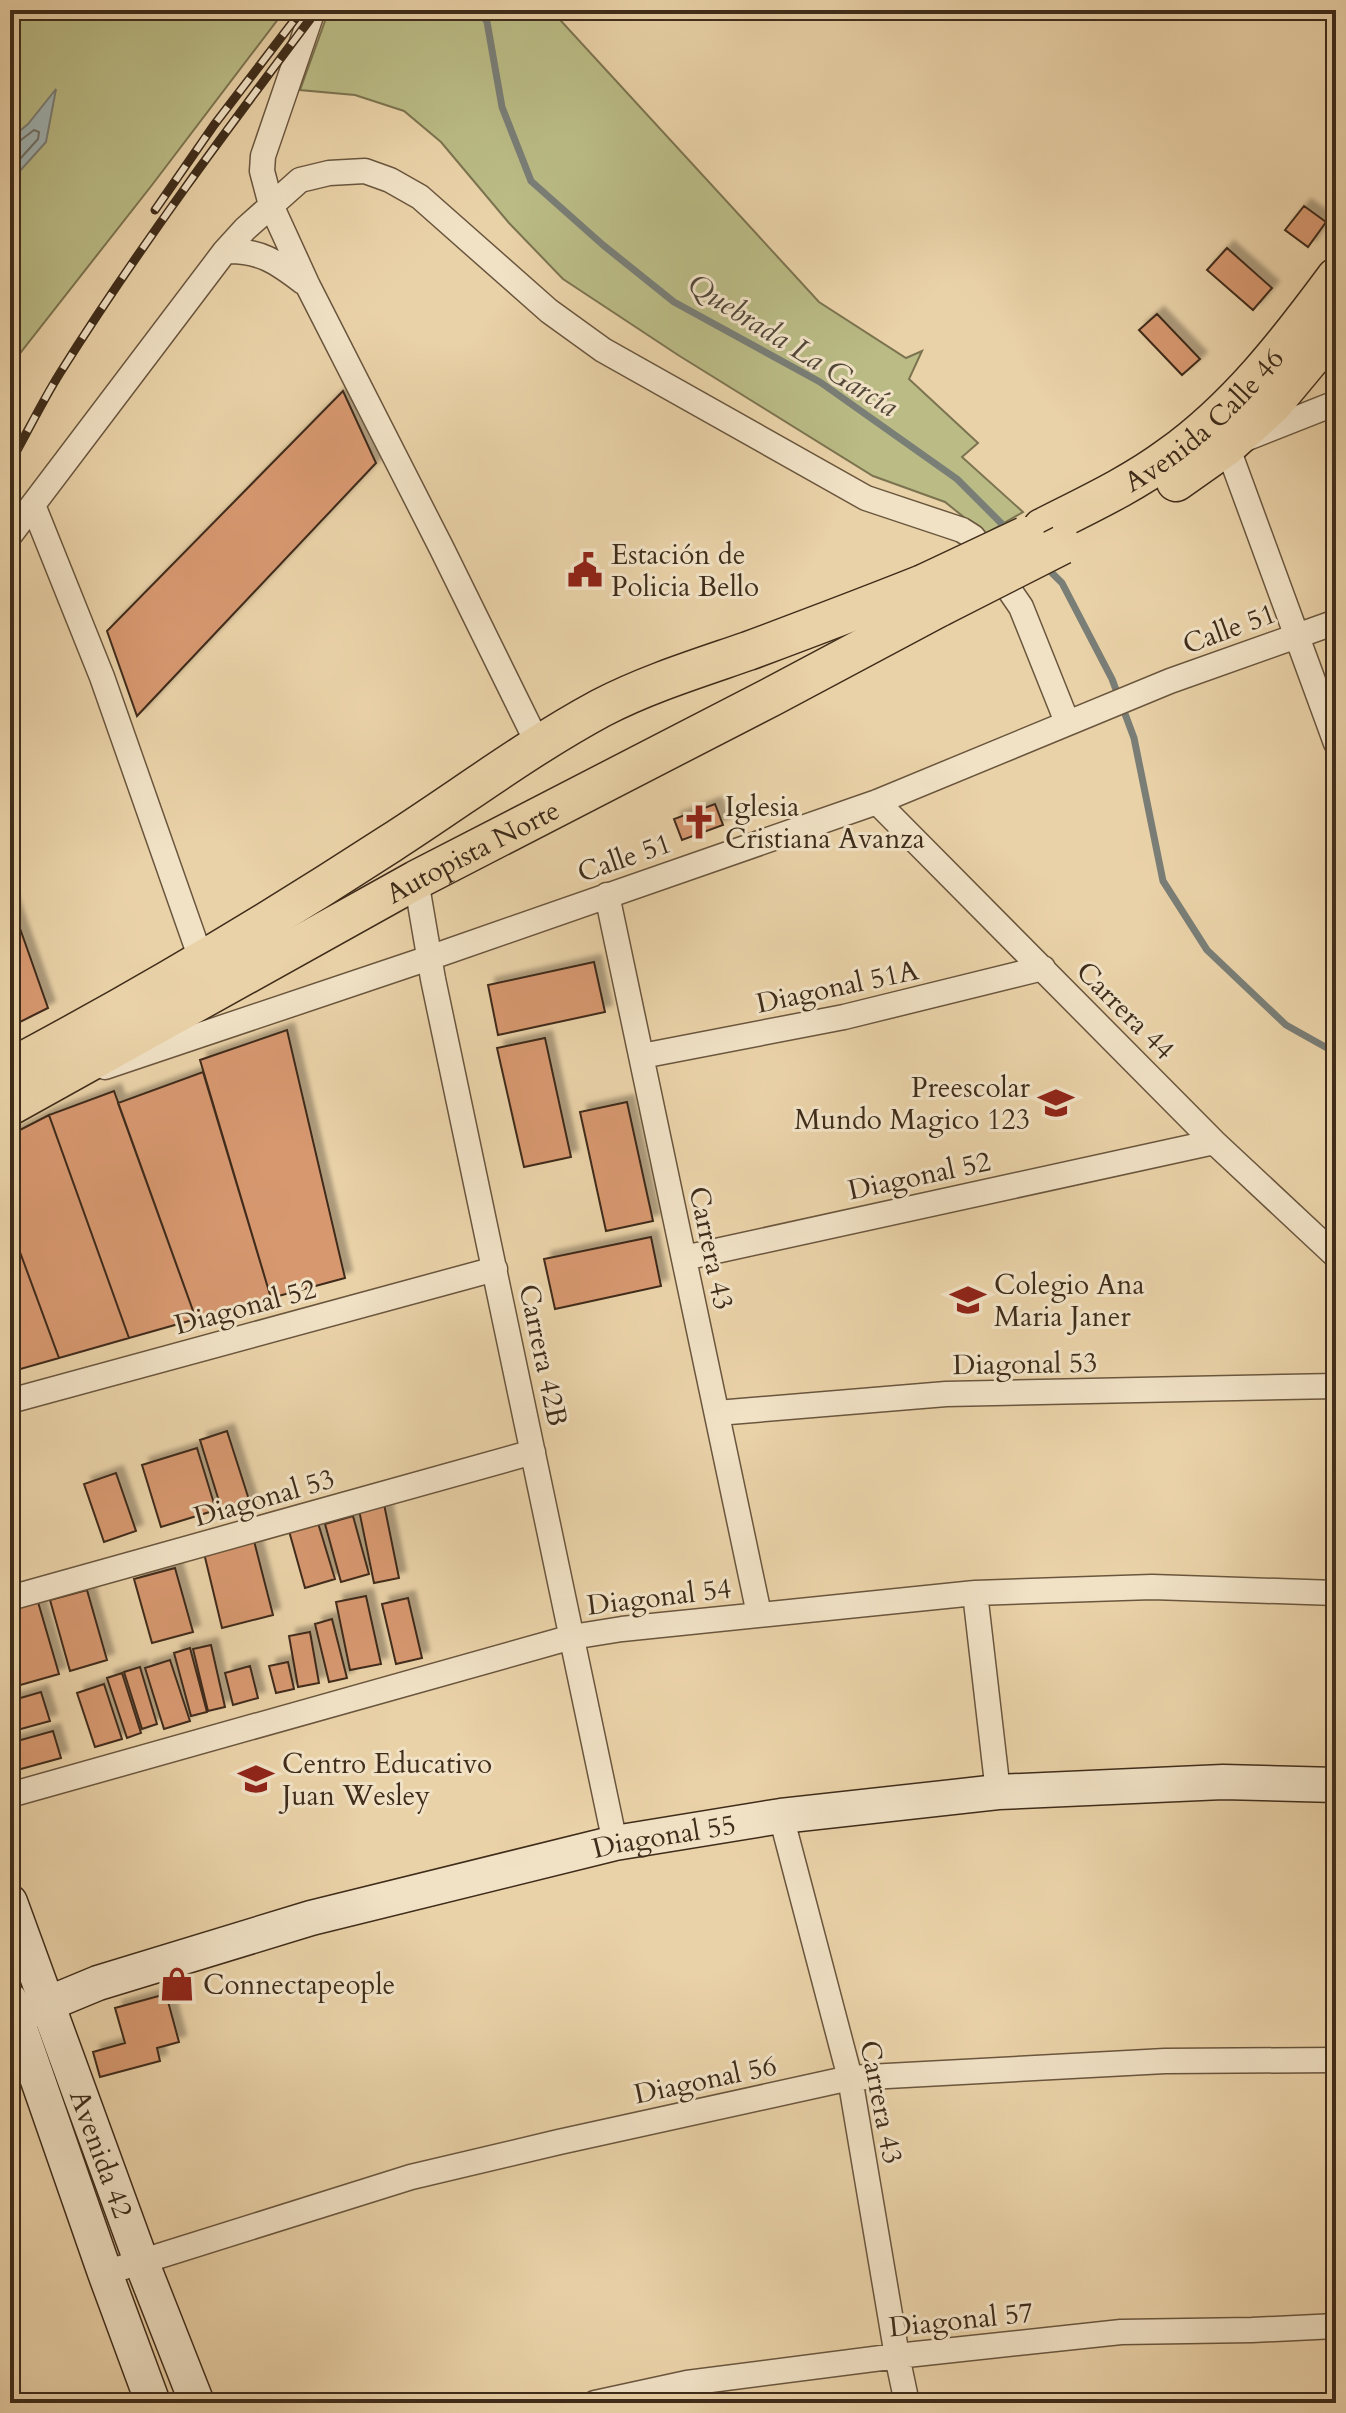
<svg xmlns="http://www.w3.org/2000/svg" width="1346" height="2413" font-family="Cardo,serif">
  <defs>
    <filter id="shadow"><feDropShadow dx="7" dy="-7" stdDeviation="2" flood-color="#0004"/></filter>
  </defs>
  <rect width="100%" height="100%" fill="#ead2a8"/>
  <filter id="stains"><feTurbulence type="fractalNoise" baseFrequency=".0025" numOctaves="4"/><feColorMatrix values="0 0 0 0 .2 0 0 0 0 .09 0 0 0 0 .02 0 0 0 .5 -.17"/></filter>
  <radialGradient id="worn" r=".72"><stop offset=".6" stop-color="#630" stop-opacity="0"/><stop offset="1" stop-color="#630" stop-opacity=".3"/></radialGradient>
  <path fill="#babb85" stroke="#7c7450" stroke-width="2" d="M10,10H285L152,185L10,366Z
    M329,10H551L819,302L906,358L922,351L909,379L978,443L962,457L1023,512L985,534L945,502L873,476L678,355L563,279L509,223L441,142L404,111L355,95L300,90Z"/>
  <path fill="#9fb4b5" stroke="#797e77" stroke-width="2" d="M56,89L46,142L10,182V139L28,124Z"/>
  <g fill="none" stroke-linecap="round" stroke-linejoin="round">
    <path stroke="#6f7068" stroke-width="2" d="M10,144L17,143L34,130L39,132L38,139L10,170"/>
    <path stroke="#797e77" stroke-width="7" d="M480,10L487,22L502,107L531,181L603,245L674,302L820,382L957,479L1010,532
      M1045,566L1062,583L1112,679L1134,738L1163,881L1207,950L1286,1025L1336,1053"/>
  </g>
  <path fill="#d79870" stroke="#3f2c1a" stroke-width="2" filter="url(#shadow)" d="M1304,206L1326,222L1308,247L1285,230Z
    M1227,248L1272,288L1253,310L1207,270Z
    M1157,314L1200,359L1182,375L1139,330Z
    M343,391L376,463L137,716L107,631Z
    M715,804L723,825L682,840L674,819Z
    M10,900L48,1008L10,1027Z
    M594,962L605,1012L498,1035L488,985Z
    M287,1030L345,1278L271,1298L200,1060Z
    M545,1038L571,1157L524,1167L497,1048Z
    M203,1072L271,1298L196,1319L118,1103Z
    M114,1091L196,1319L129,1338L49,1115Z
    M627,1102L653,1221L606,1231L580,1112Z
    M49,1115L129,1338L59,1358L10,1225V1135Z
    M10,1225L59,1358L10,1372Z
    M651,1237L661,1286L555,1309L544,1259Z
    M227,1431L251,1506L223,1514L200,1440Z
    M197,1448L216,1510L161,1527L142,1465Z
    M116,1473L136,1531L104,1542L84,1484Z
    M384,1504L399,1578L374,1583L359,1510Z
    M353,1516L369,1574L341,1582L325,1524Z
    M318,1523L335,1579L305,1588L289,1531Z
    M253,1537L273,1615L222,1628L203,1549Z
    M175,1568L193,1632L152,1643L134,1579Z
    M87,1590L107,1660L70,1671L50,1600Z
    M366,1596L381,1664L350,1670L336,1602Z
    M408,1598L422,1658L396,1664L382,1604Z
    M38,1602L59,1674L10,1688V1610Z
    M332,1619L347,1678L329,1682L315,1624Z
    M310,1632L319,1683L298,1687L289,1636Z
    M211,1645L225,1707L208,1711L193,1649Z
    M190,1648L207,1712L191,1716L174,1653Z
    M170,1660L190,1721L164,1729L145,1668Z
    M288,1662L294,1689L276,1693L269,1666Z
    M250,1666L258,1698L233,1705L225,1673Z
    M140,1667L157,1724L142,1729L124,1672Z
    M122,1673L141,1733L127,1738L107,1678Z
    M104,1684L122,1739L95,1747L77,1693Z
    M41,1692L50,1721L10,1732V1701Z
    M53,1731L61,1758L10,1772V1743Z
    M166,1994L179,2042L157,2048L160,2061L100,2077L93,2052L125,2043L115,2008Z"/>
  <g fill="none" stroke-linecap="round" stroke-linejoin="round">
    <g stroke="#6a563e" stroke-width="27">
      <path id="street" d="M313,10L263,156L262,171L271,205L308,286L442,549L538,744
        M225,251C260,250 277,262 303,282
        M1336,403L1227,446L1336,743
        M33,505L102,677L201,959
        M10,535L225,251L245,229L300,180L329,173L365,171L390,180L420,197L549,311L603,350L866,498L962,530L973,537L1021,607L1067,722
        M877,802L1214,1142L1336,1256
        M416,880L433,979L615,1843
        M607,895L759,1614
        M642,1056L844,1017L1043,968
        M105,1067L429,958L877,802L1170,681L1336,622
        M684,1258L1214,1142
        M10,1401L495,1269
        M717,1413L946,1394L1336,1386
        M975,1593L998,1792
        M10,1598L533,1452
        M10,1795L572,1637L622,1629L975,1593L1152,1587L1336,1593
        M781,1816L850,2078L897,2356L907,2403
        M105,2273L411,2177L559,2142L850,2078L1165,2061L1336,2060
        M595,2403L687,2383L897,2356L1121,2332L1252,2330L1336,2326"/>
    </g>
    <g stroke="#3f2c1a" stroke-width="37">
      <g id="secondary">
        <path id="s1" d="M10,1902L141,2261L197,2403"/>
        <path d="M10,2000L105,2273L153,2403"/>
        <path id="s2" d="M16,2017L98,1983L311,1918L615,1843L781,1816L998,1792L1223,1782L1336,1785"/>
      </g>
    </g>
    <g stroke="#3f2c1a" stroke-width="41">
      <g id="primary">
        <path d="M1176,482L1227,446L1272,405L1336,328"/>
        <path id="s3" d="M1042,528C1085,506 1131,485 1170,456C1236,409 1288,342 1336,277"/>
        <path d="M10,1068C140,999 268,923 391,843C461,798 527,748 601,708C647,684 699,668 748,651C807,629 865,607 923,584"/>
        <path id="s4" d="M10,1106L416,880L771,697L940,607"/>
      </g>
    </g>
    <use href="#street" stroke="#f1e2c6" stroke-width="24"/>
    <use href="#secondary" stroke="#f1e2c6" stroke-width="34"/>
    <use href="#primary" stroke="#ead2a8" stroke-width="38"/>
    <g stroke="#3f2c1a" stroke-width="9">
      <path id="rail" d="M155,210L214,125L302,10
        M10,463C27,433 42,402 60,373C139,247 228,128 317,10"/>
    </g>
    <use href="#rail" stroke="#f1e2c6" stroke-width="6" stroke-dasharray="18" stroke-linecap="butt"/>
    <g stroke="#3f2c1a" stroke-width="41" stroke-linecap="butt">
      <path id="primary-bridge" d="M923,584L1025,536
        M940,607L1062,545"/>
    </g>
    <use href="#primary-bridge" stroke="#ead2a8" stroke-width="38"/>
  </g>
  <defs>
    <g id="civic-bare" transform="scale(2.76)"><path d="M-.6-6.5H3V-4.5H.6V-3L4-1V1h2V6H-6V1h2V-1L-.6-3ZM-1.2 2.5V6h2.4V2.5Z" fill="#8f2418" stroke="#f1e2c6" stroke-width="2.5" paint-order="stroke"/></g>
    <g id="church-bare" transform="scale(2.76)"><path d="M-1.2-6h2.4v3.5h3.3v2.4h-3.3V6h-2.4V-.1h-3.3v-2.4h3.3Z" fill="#8f2418" stroke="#f1e2c6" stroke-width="2.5" paint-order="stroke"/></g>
    <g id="school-bare" transform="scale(2.76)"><path d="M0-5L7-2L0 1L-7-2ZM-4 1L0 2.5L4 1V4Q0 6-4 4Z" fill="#8f2418" stroke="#f1e2c6" stroke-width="2.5" paint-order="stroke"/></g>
    <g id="shop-bare" transform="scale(2.76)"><path d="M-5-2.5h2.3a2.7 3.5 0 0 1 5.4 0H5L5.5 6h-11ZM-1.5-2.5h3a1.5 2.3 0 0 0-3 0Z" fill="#8f2418" stroke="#f1e2c6" stroke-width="2.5" paint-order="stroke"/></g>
  </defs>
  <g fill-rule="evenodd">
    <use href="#civic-bare" x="585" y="570"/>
    <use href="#church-bare" x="699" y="822"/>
    <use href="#school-bare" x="1056" y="1103"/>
    <use href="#school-bare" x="968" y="1300"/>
    <use href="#school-bare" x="256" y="1779"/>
    <use href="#shop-bare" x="177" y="1984"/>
  </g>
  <g text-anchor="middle" stroke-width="6" stroke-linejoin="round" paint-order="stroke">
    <g font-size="28" fill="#3f2c1a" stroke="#f1e2c6">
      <text dy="10" stroke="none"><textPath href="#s3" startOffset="196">Avenida Calle 46</textPath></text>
      <text transform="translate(1229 628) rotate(-20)" y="10">Calle 51</text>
      <text dy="10" stroke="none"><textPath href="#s4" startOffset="528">Autopista Norte</textPath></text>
      <text transform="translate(624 857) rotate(-19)" y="10">Calle 51</text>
      <text transform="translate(837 986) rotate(-12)" y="10">Diagonal 51A</text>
      <text transform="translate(1126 1010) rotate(45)" y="10">Carrera 44</text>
      <text transform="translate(919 1175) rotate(-12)" y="10">Diagonal 52</text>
      <text transform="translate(712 1248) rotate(78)" y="10">Carrera 43</text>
      <text transform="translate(245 1306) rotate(-15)" y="10">Diagonal 52</text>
      <text transform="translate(544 1355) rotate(78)" y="10">Carrera 42B</text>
      <text transform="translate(1025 1363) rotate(-1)" y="10">Diagonal 53</text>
      <text transform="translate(264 1497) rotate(-16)" y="10">Diagonal 53</text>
      <text transform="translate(659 1596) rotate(-7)" y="10">Diagonal 54</text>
      <text dy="10" stroke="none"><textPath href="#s2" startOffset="674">Diagonal 55</textPath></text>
      <text transform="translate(705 2079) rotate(-12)" y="10">Diagonal 56</text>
      <text transform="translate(882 2102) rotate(79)" y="10">Carrera 43</text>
      <text dy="10" stroke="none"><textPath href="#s1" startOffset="268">Avenida 42</textPath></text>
      <text transform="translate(961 2319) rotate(-6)" y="10">Diagonal 57</text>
    </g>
    <g font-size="28" fill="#3f2c1a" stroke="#f1e2c6" text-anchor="start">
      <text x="611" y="564">Estación de<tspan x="611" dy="32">Policia Bello</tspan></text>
      <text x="725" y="816">Iglesia<tspan x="725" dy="32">Cristiana Avanza</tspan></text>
      <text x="1030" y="1097" text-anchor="end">Preescolar<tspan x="1030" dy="32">Mundo Magico 123</tspan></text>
      <text x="994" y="1294">Colegio Ana<tspan x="994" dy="32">Maria Janer</tspan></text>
      <text x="282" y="1773">Centro Educativo<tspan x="282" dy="32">Juan Wesley</tspan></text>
      <text x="203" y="1994">Connectapeople</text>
    </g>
    <g font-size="30" font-style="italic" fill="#524739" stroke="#f1e2c6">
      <text transform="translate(793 345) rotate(32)" y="10">Quebrada La García</text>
    </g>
  </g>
  <rect width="1346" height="2413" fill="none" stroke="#ead2a8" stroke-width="40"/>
  <rect x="12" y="12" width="1322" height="2389" fill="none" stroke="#3f2c1a" stroke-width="4"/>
  <rect x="20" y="20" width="1306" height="2373" fill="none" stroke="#3f2c1a" stroke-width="2"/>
  <rect width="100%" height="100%" filter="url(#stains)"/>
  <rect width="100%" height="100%" fill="url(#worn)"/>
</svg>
